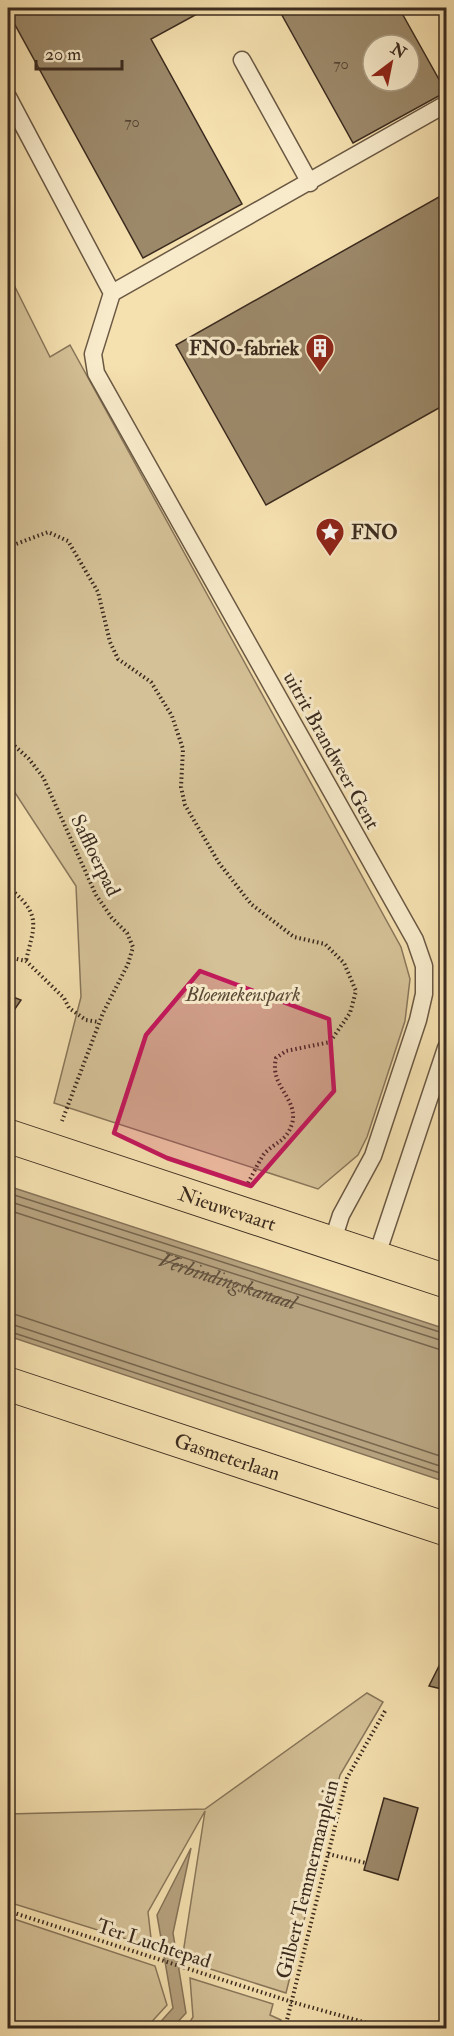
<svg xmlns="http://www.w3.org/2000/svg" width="454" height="2036" font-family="'IM FELL Double Pica',serif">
  <rect width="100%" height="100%" fill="#f5e0af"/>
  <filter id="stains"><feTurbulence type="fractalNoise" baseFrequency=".00333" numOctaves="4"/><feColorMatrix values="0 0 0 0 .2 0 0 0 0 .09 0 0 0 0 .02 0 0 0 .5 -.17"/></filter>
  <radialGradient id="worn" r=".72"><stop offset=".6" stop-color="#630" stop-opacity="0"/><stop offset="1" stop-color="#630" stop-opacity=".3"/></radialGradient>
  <path fill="#d5c197" stroke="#88765b" stroke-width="1.5" d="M8,273L50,357L70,345L401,947L410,979L405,1021L367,1137L358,1155L318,1189L54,1103L81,997L76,886L8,782Z
    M367,1693L383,1702L340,1775L286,1993L182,1960L205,1811L148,1912L152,1947L8,1902V1814L205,1809Z
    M8,1917L155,1966L167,2005L146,2028H8Z
    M190,1978L273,2004L270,2015L281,2020L278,2028H186L193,2017Z"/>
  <path fill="#b6a27e" stroke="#857258" stroke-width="1.5" d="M8,1186L446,1329V1482L8,1336Z
    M191,1848L173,1933L186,2013L172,2028H155L173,2008L157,1915Z"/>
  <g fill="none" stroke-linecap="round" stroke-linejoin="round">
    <g stroke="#78664e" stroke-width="1.5">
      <path d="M8,1193L446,1334"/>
      <path d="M8,1201L446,1342"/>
      <path id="s1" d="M8,1210L438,1349L446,1351"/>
      <path d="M8,1314L17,1315L446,1458"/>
      <path d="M8,1323L446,1468"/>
      <path d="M8,1331L446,1475"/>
    </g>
  </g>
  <path fill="#9c896a" stroke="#3b2b1f" stroke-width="1.5" fill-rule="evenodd" d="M8,8H208L151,39L242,204L143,258L8,12Z
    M278,8H399L446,92L353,143ZM373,45H409V81H373Z
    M446,193V404L266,505L176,345Z
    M8,995L21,1000L8,1019Z
    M446,1652V1690L429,1686Z
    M384,1798L418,1808L398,1880L364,1870Z"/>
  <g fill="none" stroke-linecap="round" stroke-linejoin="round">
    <g stroke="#6a5843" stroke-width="19">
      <path id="lane" d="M242,60L310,183
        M8,97L112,293L446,104
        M112,293L93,354L96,373L415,940L424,966V994L418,1020L373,1156L341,1215L332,1243
        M376,1258L446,1048"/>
    </g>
    <g stroke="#3b2b1f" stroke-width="35">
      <g id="primary">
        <path id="s2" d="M8,1136L446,1281"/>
        <path id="s3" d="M8,1384L446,1529"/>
      </g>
    </g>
    <path stroke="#3b2b1f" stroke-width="4" stroke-dasharray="1.5 3" stroke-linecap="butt" d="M8,547L48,532L68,541L98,592L110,642L118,659L151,682L172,716L183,749L181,787L185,805L219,863L251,904L294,937L325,944L344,963L356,991L350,1013L330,1042L286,1051L276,1058C269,1087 299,1098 292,1124C286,1142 275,1142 264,1154C258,1163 253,1174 248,1183
      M8,740L29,759L43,777L96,895L112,918L127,933L133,947L128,964L103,1013L62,1121
      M15,893C42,917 33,929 26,961
      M8,957L26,961L64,998L69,1008L86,1020L99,1022
      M328,1854L366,1863
      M8,1911L292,2002L385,2028
      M285,2028L347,1778L385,1711"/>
    <use href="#lane" stroke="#f8ebcb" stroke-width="16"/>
    <use href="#primary" stroke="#f5e0af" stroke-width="33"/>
  </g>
  <path fill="#c2185b" fill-opacity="0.2" stroke="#c2185b" stroke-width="4.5" stroke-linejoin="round" d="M200,971L329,1019L334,1091L251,1186L167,1158L114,1133L146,1035Z"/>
  <defs>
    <g id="building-pin" transform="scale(1.5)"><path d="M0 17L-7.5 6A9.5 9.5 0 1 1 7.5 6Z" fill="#8f2418" stroke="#f8ebcb"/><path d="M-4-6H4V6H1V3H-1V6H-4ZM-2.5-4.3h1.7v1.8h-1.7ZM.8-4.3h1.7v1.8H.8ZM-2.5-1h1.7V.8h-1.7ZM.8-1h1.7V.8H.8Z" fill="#fff"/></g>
    <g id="sight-pin" transform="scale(1.5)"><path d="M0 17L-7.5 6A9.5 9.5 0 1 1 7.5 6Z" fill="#8f2418" stroke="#f8ebcb"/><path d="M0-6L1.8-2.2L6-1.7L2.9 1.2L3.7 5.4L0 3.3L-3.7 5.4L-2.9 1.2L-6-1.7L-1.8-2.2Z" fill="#fff"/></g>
  </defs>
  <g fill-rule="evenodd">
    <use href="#building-pin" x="320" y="348"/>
    <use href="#sight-pin" x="330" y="532"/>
  </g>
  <g text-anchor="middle" stroke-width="6" stroke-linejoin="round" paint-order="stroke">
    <g font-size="16" fill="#534232">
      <text x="341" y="69">70</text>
      <text x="132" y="127">70</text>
    </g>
    <g font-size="20" font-weight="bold" fill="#3b2b1f" stroke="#f8ebcb" text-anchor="end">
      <text x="299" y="355">FNO-fabriek</text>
      <text x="351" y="539" text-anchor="start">FNO</text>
    </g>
    <g font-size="20" fill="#3b2b1f" stroke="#f8ebcb">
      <text transform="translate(332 750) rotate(61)" y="7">uitrit Brandweer Gent</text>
      <text transform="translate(96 855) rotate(64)" y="7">Saffloerpad</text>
      <text dy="7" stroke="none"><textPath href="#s2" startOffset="231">Nieuwevaart</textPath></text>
      <text dy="7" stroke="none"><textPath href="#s3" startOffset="231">Gasmeterlaan</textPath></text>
      <text transform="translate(307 1879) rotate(-76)" y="7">Gilbert Temmermanplein</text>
      <text transform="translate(154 1943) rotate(18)" y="7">Ter Luchtepad</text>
    </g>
    <g font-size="20" font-style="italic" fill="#5a4937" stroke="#f8ebcb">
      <text x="243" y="1001">Bloemekenspark</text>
    </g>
    <g font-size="21" font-style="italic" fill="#604f3c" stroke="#f8ebcb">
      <text dy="7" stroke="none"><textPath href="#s1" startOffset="231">Verbindingskanaal</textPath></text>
    </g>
  </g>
  <rect width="454" height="2036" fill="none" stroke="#f5e0af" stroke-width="30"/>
  <rect x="9" y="9" width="436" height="2018" fill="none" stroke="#3b2b1f" stroke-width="3"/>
  <rect x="15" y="15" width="424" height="2006" fill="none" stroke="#3b2b1f" stroke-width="1.5"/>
  <g transform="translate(391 63) rotate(32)"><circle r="28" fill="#f8ebcb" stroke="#ac9e86" stroke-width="1.5"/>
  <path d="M0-4.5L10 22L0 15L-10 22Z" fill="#8f2418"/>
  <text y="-9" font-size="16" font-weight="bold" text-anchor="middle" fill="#3b2b1f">N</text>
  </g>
  <path d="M36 60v9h86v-9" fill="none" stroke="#3b2b1f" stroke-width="3"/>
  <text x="45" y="60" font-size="18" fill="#3b2b1f" stroke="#f8ebcb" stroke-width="4.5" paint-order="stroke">20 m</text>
  <rect width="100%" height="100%" filter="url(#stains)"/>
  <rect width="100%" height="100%" fill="url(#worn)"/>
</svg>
